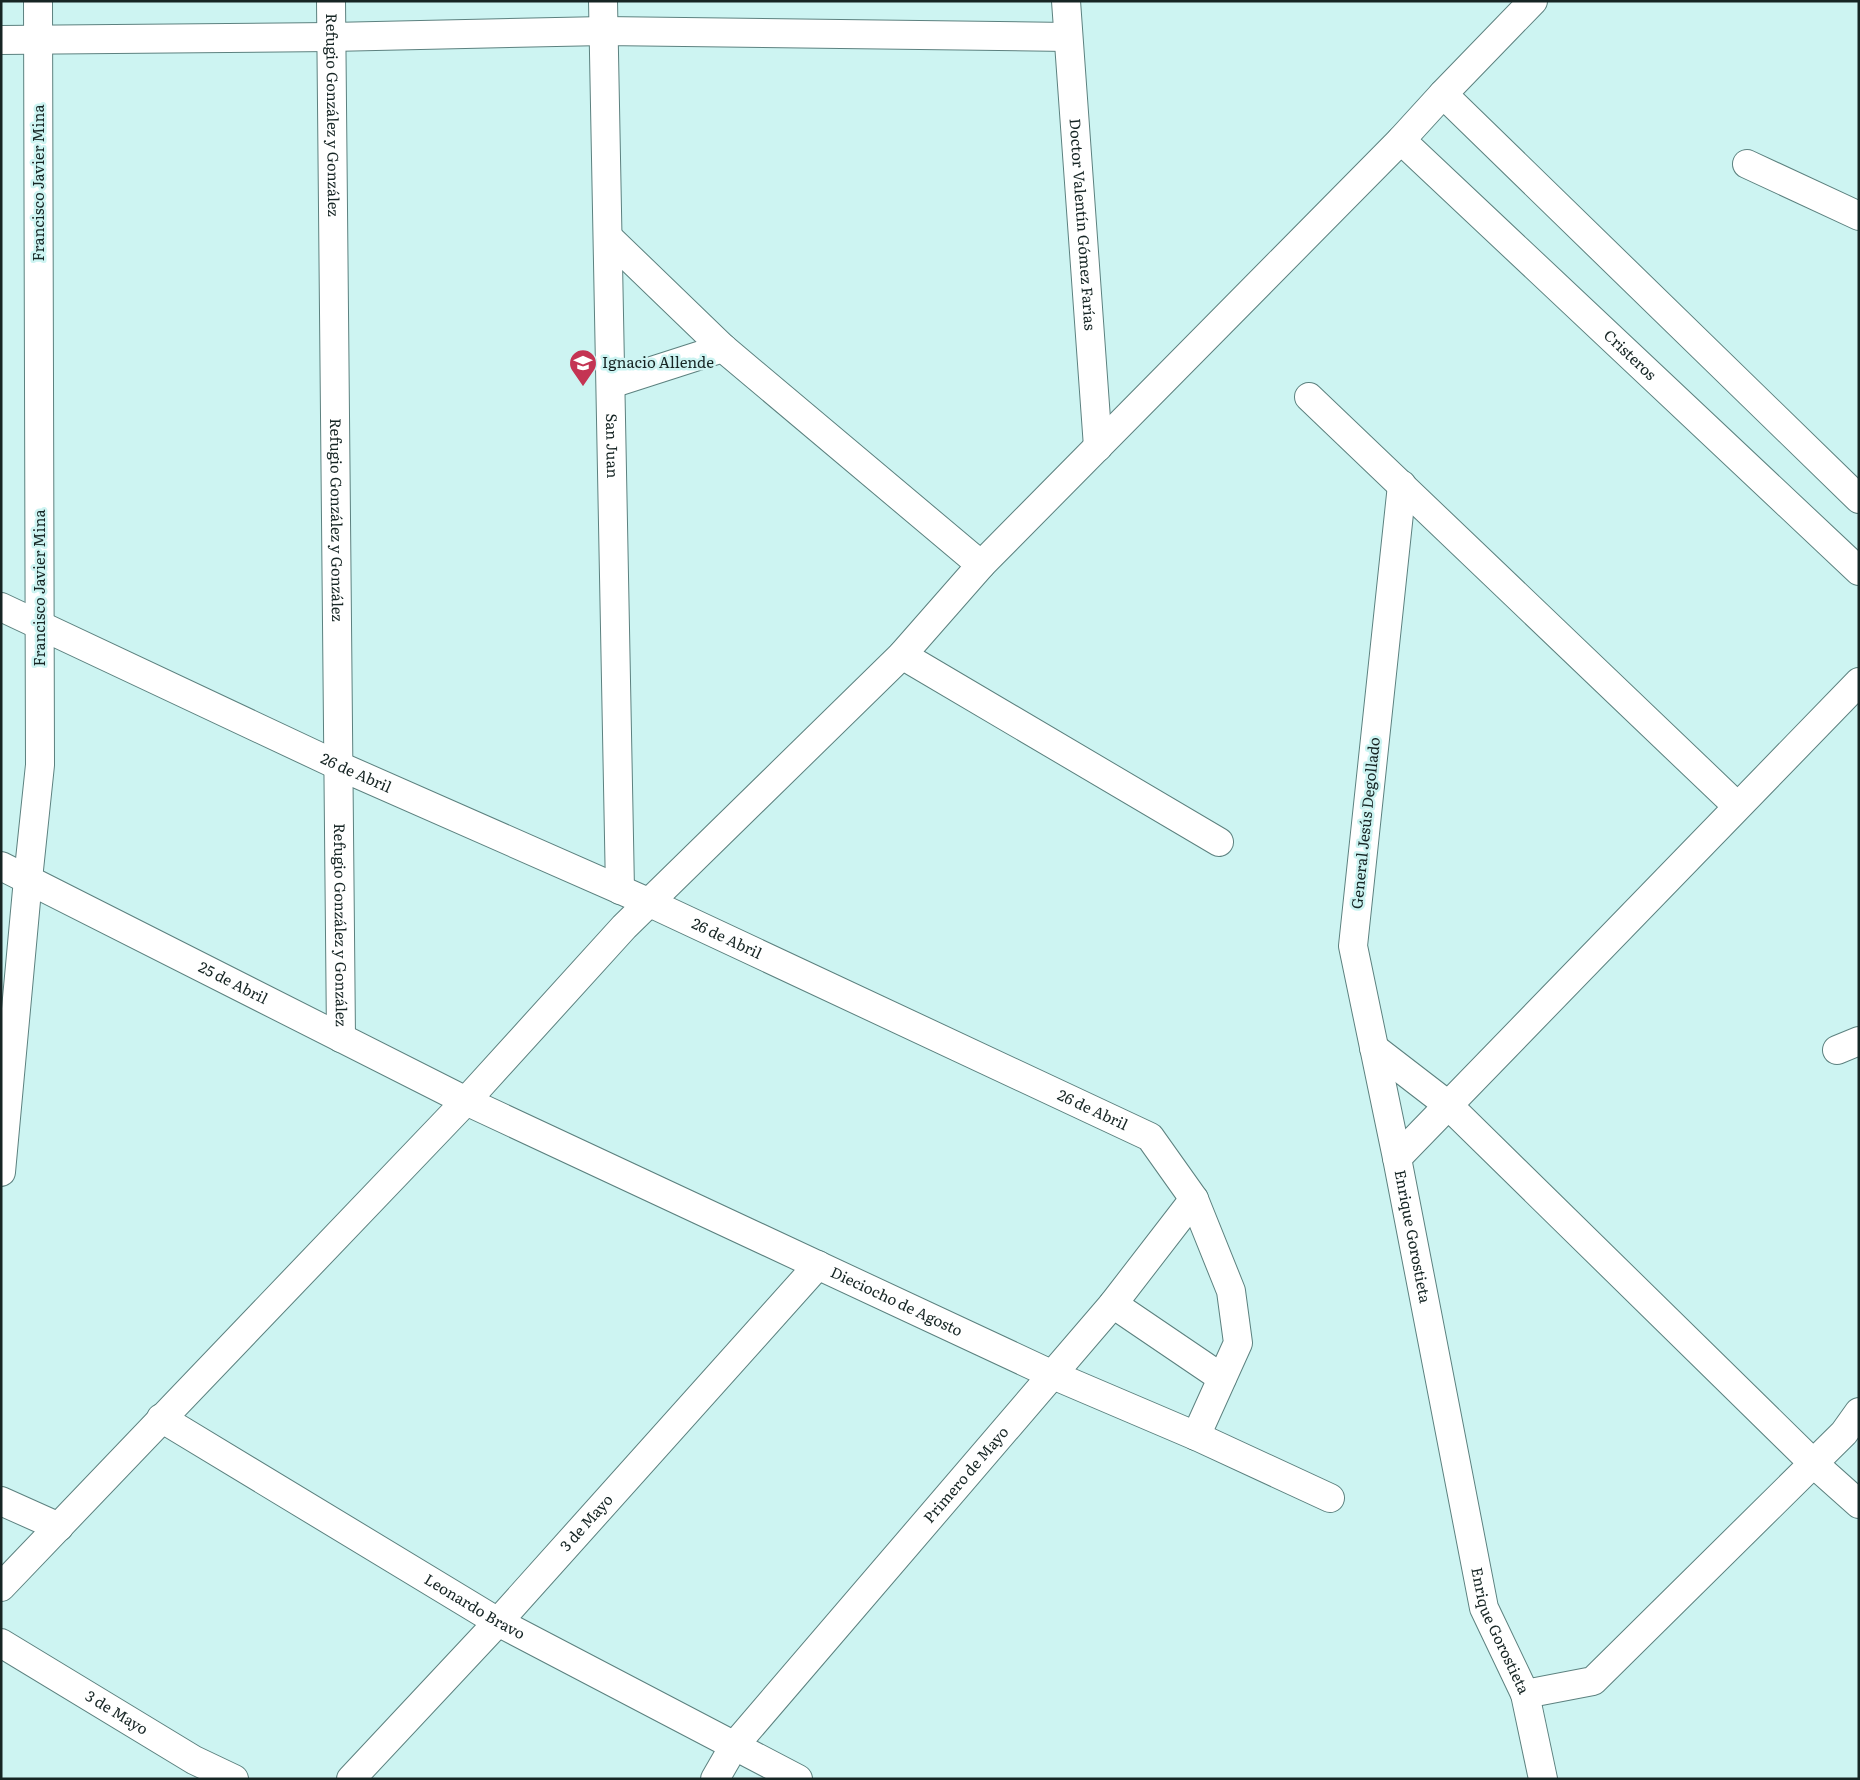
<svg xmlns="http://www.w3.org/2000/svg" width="1860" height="1780" font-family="Literata,serif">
  <rect width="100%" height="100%" fill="#cdf4f2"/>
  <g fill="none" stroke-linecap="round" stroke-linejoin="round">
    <g stroke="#5c817f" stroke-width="30">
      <g id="street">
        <path id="s1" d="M331,1L341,1038"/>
        <path id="s2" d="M603,1L620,890"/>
        <path id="s3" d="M1066,1L1098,447"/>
        <path d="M1,40L331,37L604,31L1068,37"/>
        <path d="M1443,94L1859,499"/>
        <path id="s4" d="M1401,140L1859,571"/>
        <path d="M1747,164L1859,216"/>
        <path d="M608,237L723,348L981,565"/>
        <path d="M611,384L723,348"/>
        <path d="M1309,397L1737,806"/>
        <path id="s5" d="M1402,485L1353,946L1397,1158L1484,1608L1525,1694L1593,1681L1844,1433L1859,1412"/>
        <path id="s6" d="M1,607L337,765L648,902L1150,1137L1194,1199L1231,1291L1238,1343L1196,1436"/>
        <path d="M902,655L1219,842"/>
        <path id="s7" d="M1,866L466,1101L1053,1375L1196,1436L1330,1498"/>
        <path d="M1374,1048L1448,1105L1813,1463L1859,1504"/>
        <path d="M1837,1050L1859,1041"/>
        <path d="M1397,1158L1859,682"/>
        <path d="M1,1172L28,879L40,765L38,1"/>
        <path d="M1113,1304L1222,1378"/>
        <path id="s8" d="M161,1418L498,1622L798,1779"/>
        <path d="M1,1501L59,1527"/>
        <path id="s9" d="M1,1643L194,1760L234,1779"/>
        <path d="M1525,1694L1543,1779"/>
        <path id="s10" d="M351,1779L498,1622L818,1265"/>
        <path id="s11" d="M715,1779L734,1746L1113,1304L1194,1199"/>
      </g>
    </g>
    <g stroke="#5c817f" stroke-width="30">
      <path id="secondary" d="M1,1587L466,1101L624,927L902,655L981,565L1401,140L1443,94L1533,1"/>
    </g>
    <use href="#street" stroke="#fff" stroke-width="28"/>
    <use href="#secondary" stroke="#fff" stroke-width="28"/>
  </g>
  <defs>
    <g id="school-pin" transform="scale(1.4375)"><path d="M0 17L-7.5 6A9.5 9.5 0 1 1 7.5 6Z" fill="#c43453" stroke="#cdf4f2"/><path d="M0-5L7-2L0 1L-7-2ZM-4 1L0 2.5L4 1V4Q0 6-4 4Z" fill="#fff"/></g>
  </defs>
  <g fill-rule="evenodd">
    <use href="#school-pin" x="583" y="363"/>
  </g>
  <g text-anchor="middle" stroke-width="5" stroke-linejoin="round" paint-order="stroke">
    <g font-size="15" fill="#162524" stroke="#cdf4f2">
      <text dy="5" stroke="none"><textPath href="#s1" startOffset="114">Refugio González y González</textPath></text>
      <text transform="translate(39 183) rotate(-90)" y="5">Francisco Javier Mina</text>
      <text dy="5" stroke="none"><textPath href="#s3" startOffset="224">Doctor Valentín Gómez Farías</textPath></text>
      <text dy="5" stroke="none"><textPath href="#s4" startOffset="314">Cristeros</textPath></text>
      <text dy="5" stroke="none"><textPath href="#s2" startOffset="445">San Juan</textPath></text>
      <text dy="5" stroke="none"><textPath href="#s1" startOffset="519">Refugio González y González</textPath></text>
      <text transform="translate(40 588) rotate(-90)" y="5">Francisco Javier Mina</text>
      <text dy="5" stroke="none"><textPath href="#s6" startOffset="392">26 de Abril</textPath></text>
      <text transform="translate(1366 823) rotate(-84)" y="5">General Jesús Degollado</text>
      <text dy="5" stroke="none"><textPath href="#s1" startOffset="924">Refugio González y González</textPath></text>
      <text dy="5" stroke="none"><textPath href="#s6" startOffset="798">26 de Abril</textPath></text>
      <text dy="5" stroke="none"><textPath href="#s7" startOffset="260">25 de Abril</textPath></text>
      <text dy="5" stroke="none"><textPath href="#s6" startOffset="1202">26 de Abril</textPath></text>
      <text dy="5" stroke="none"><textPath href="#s5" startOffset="760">Enrique Gorostieta</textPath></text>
      <text dy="5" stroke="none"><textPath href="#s7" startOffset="996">Dieciocho de Agosto</textPath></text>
      <text dy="5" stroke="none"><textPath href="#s11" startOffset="395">Primero de Mayo</textPath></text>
      <text dy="5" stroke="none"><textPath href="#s10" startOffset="348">3 de Mayo</textPath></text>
      <text dy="5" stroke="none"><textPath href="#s8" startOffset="366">Leonardo Bravo</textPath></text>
      <text dy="5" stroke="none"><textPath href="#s5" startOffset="1165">Enrique Gorostieta</textPath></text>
      <text dy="5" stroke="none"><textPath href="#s9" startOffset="135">3 de Mayo</textPath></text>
    </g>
    <g font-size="15" fill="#162524" stroke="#cdf4f2" text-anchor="start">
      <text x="602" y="368">Ignacio Allende</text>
    </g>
  </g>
  <rect width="1860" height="1780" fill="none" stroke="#162524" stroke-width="5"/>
</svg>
